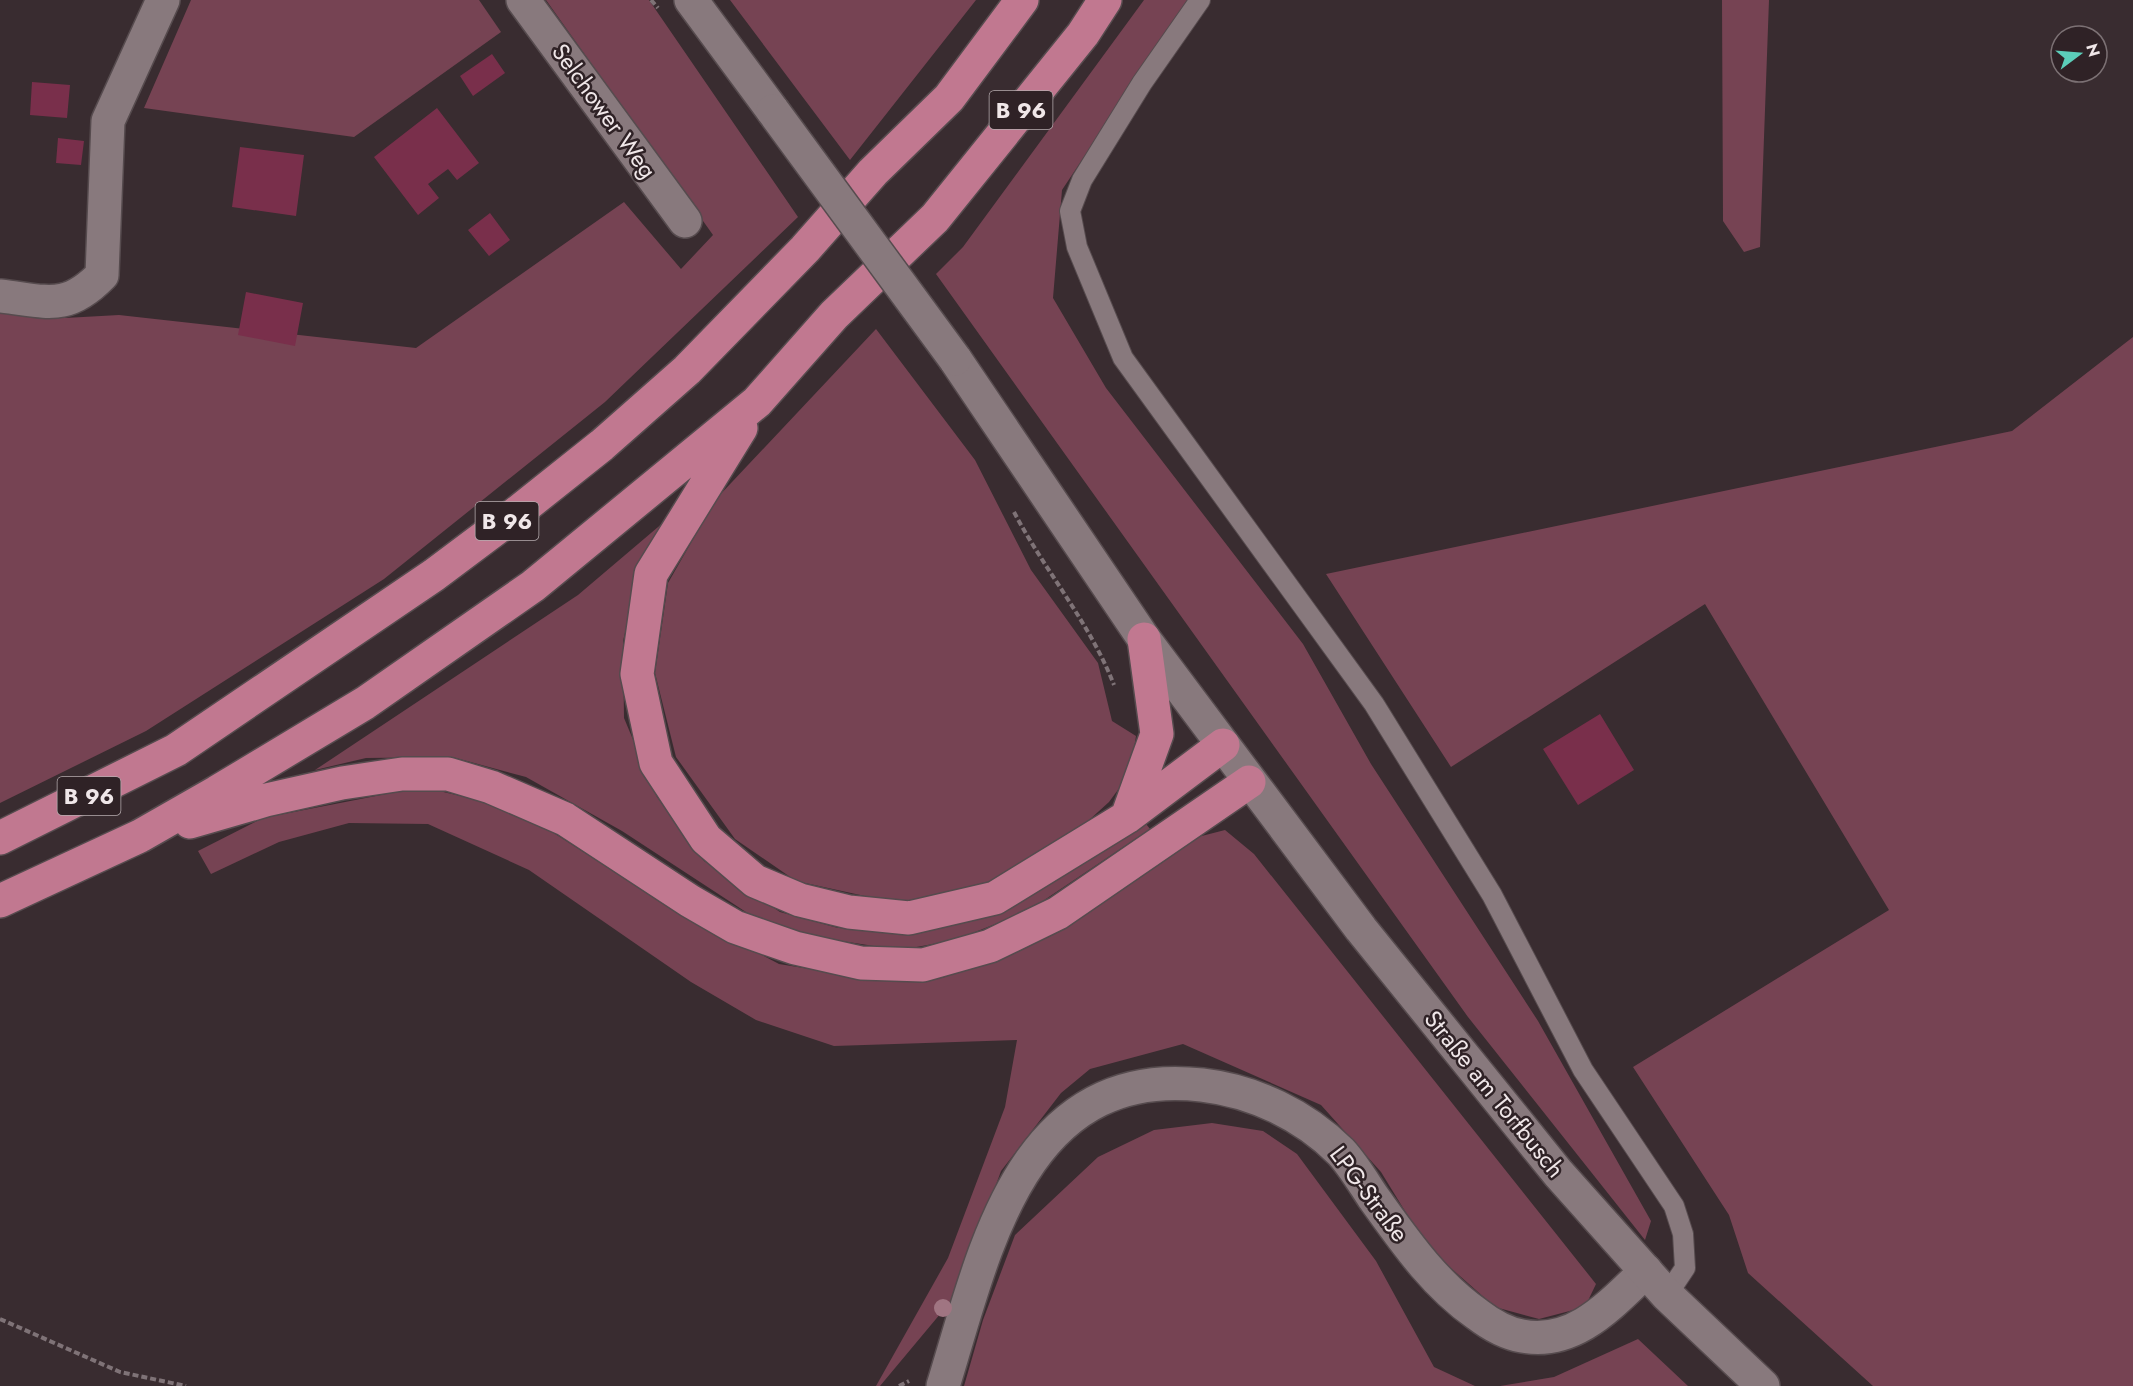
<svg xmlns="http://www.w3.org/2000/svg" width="2133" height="1386" font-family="Jost,sans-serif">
  <rect width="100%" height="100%" fill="#392c30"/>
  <path fill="#764353" d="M191,0H479L501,32L354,137L144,108Z
    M546,0H649L798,217L605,402L384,579L146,731L0,803V311L65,318L119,315L416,348L624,202L681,269L713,235Z
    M730,0H976L850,160Z
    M1144,0H1188L1062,190L1053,298L1106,388L1303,644L1371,764L1538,1021L1651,1221L1645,1240L1468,1017L936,274L963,247Z
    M1722,0H1769L1760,247L1744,252L1723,221Z
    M876,329L975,460L1031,570L1098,663L1112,721L1136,736L1132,762L1123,783L1109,802L1066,841L1003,879L897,903L796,881L735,839L676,757L655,673L668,583L716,499Z
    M2133,337V1386H1873L1748,1273L1729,1215L1633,1067L1889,910L1705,604L1451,767L1326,574L2012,431Z
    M671,516L640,571L623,641L624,718L657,797L704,861L780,912L838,928L915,929L989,914L1056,881L1143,820L1150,829L1028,911L955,940L900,950L809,936L752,916L622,831L526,777L452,757L366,758L315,770L578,595Z
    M422,787L516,809L659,900L779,964L884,981L942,978L1006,955L1190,839L1225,830L1254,854L1596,1284L1585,1307L1539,1319L1495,1307L1427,1247L1381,1172L1321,1105L1183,1044L1090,1069L1061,1093L1001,1171L956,1295L880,1386H876L948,1258L1005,1107L1017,1040L834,1046L756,1020L691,982L529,870L428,824L349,823L279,842L211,874L198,851L263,818Z
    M1212,1123L1263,1131L1297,1154L1376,1261L1434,1367L1475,1386H964L983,1320L1015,1235L1098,1157L1154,1130Z
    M1638,1339L1688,1386H1500L1554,1377Z"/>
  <path fill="#792f4b" d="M492,54L505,73L473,96L460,76Z
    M32,82L70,85L67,118L30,115Z
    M437,108L479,163L457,180L448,169L428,184L439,198L418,215L374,157Z
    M58,138L84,141L81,165L56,163Z
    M240,147L304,155L296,216L232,207Z
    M490,213L510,240L489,256L468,230Z
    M246,292L303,303L295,346L238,335Z
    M1600,714L1634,770L1578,805L1543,749Z"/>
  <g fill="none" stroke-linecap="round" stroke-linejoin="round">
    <g stroke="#564b4e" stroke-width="22">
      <path id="service" d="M1200,0L1142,83L1082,180L1070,211L1077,247L1123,358L1374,704L1492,895L1583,1070L1674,1206L1683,1234L1685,1268L1667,1295"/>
    </g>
    <g stroke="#564b4e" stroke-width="36">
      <path id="minor" d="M523,0L685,221
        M0,296C47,301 66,312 102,275L108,121L163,0
        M943,1386C984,1254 1020,1064 1202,1085C1254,1091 1304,1115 1341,1152C1353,1165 1363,1182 1373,1197C1404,1240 1433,1283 1477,1314C1490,1324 1504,1333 1522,1336C1575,1346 1611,1304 1646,1271"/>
    </g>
    <g stroke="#564b4e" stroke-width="36">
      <path id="tertiary" d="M691,0L773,111
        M955,359L1144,639L1361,929L1558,1173L1667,1295L1763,1386"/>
    </g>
    <g stroke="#564b4e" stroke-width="36">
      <path id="trunk" d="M741,428L651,574L637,674L656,763L706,839L755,881L800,900L849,912L909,918L995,898L1127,817L1223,745
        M1127,817L1157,734L1144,639
        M190,822L266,800L342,783L402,774H448L491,787L565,819L690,901L735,927L795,948L861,963L923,965L990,946L1058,913L1249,782
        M0,838L176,750L434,575L514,515L602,445L687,370L805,249L873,172L949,98L1022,0
        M0,901L140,836L217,792L365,703L533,586L757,402L834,315L935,218L1083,34L1105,0"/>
    </g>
    <path stroke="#7f7377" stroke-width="4" stroke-dasharray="6 3" stroke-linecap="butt" d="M651,0L658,8
      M1014,512C1045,571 1090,623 1114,685
      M0,1319L120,1372L186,1386
      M899,1386L909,1381"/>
    <use href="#service" stroke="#88797d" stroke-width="20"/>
    <use href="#minor" stroke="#88797d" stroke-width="33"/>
    <use href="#tertiary" stroke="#88797d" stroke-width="33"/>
    <use href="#trunk" stroke="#c17890" stroke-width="33"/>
    <g stroke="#564b4e" stroke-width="36" stroke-linecap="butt">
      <path id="tertiary-bridge" d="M773,111L955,359"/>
    </g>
    <use href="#tertiary-bridge" stroke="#88797d" stroke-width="33"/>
  </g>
  <circle fill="#a07582" cx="943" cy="1308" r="9"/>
  <g text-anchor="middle" stroke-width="5" stroke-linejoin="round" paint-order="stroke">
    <g fill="#2f2226" stroke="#b6acae" stroke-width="1.5">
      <rect x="989.5" y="91" width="63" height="38" rx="4.5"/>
      <rect x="475.5" y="502" width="63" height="38" rx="4.5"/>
      <rect x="57.5" y="777" width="63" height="38" rx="4.5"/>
    </g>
    <g font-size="22" font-weight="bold" fill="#f0e7e9">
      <text x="1021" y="118">B 96</text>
      <text x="507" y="529">B 96</text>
      <text x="89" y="804">B 96</text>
    </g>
    <g font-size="24" fill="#f0e7e9" stroke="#2f2226">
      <text transform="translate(604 111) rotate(54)" y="8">Selchower Weg</text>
      <text transform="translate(1494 1094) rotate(51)" y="8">Straße am Torfbusch</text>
      <text transform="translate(1369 1194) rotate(53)" y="8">LPG-Straße</text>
    </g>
  </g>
  <g transform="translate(2079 54) rotate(74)"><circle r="28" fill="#2f2226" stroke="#7c7174" stroke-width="1.5"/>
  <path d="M0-4.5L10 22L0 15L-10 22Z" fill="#5cceba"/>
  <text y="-9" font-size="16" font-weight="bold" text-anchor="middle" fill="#f0e7e9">N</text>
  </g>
</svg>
